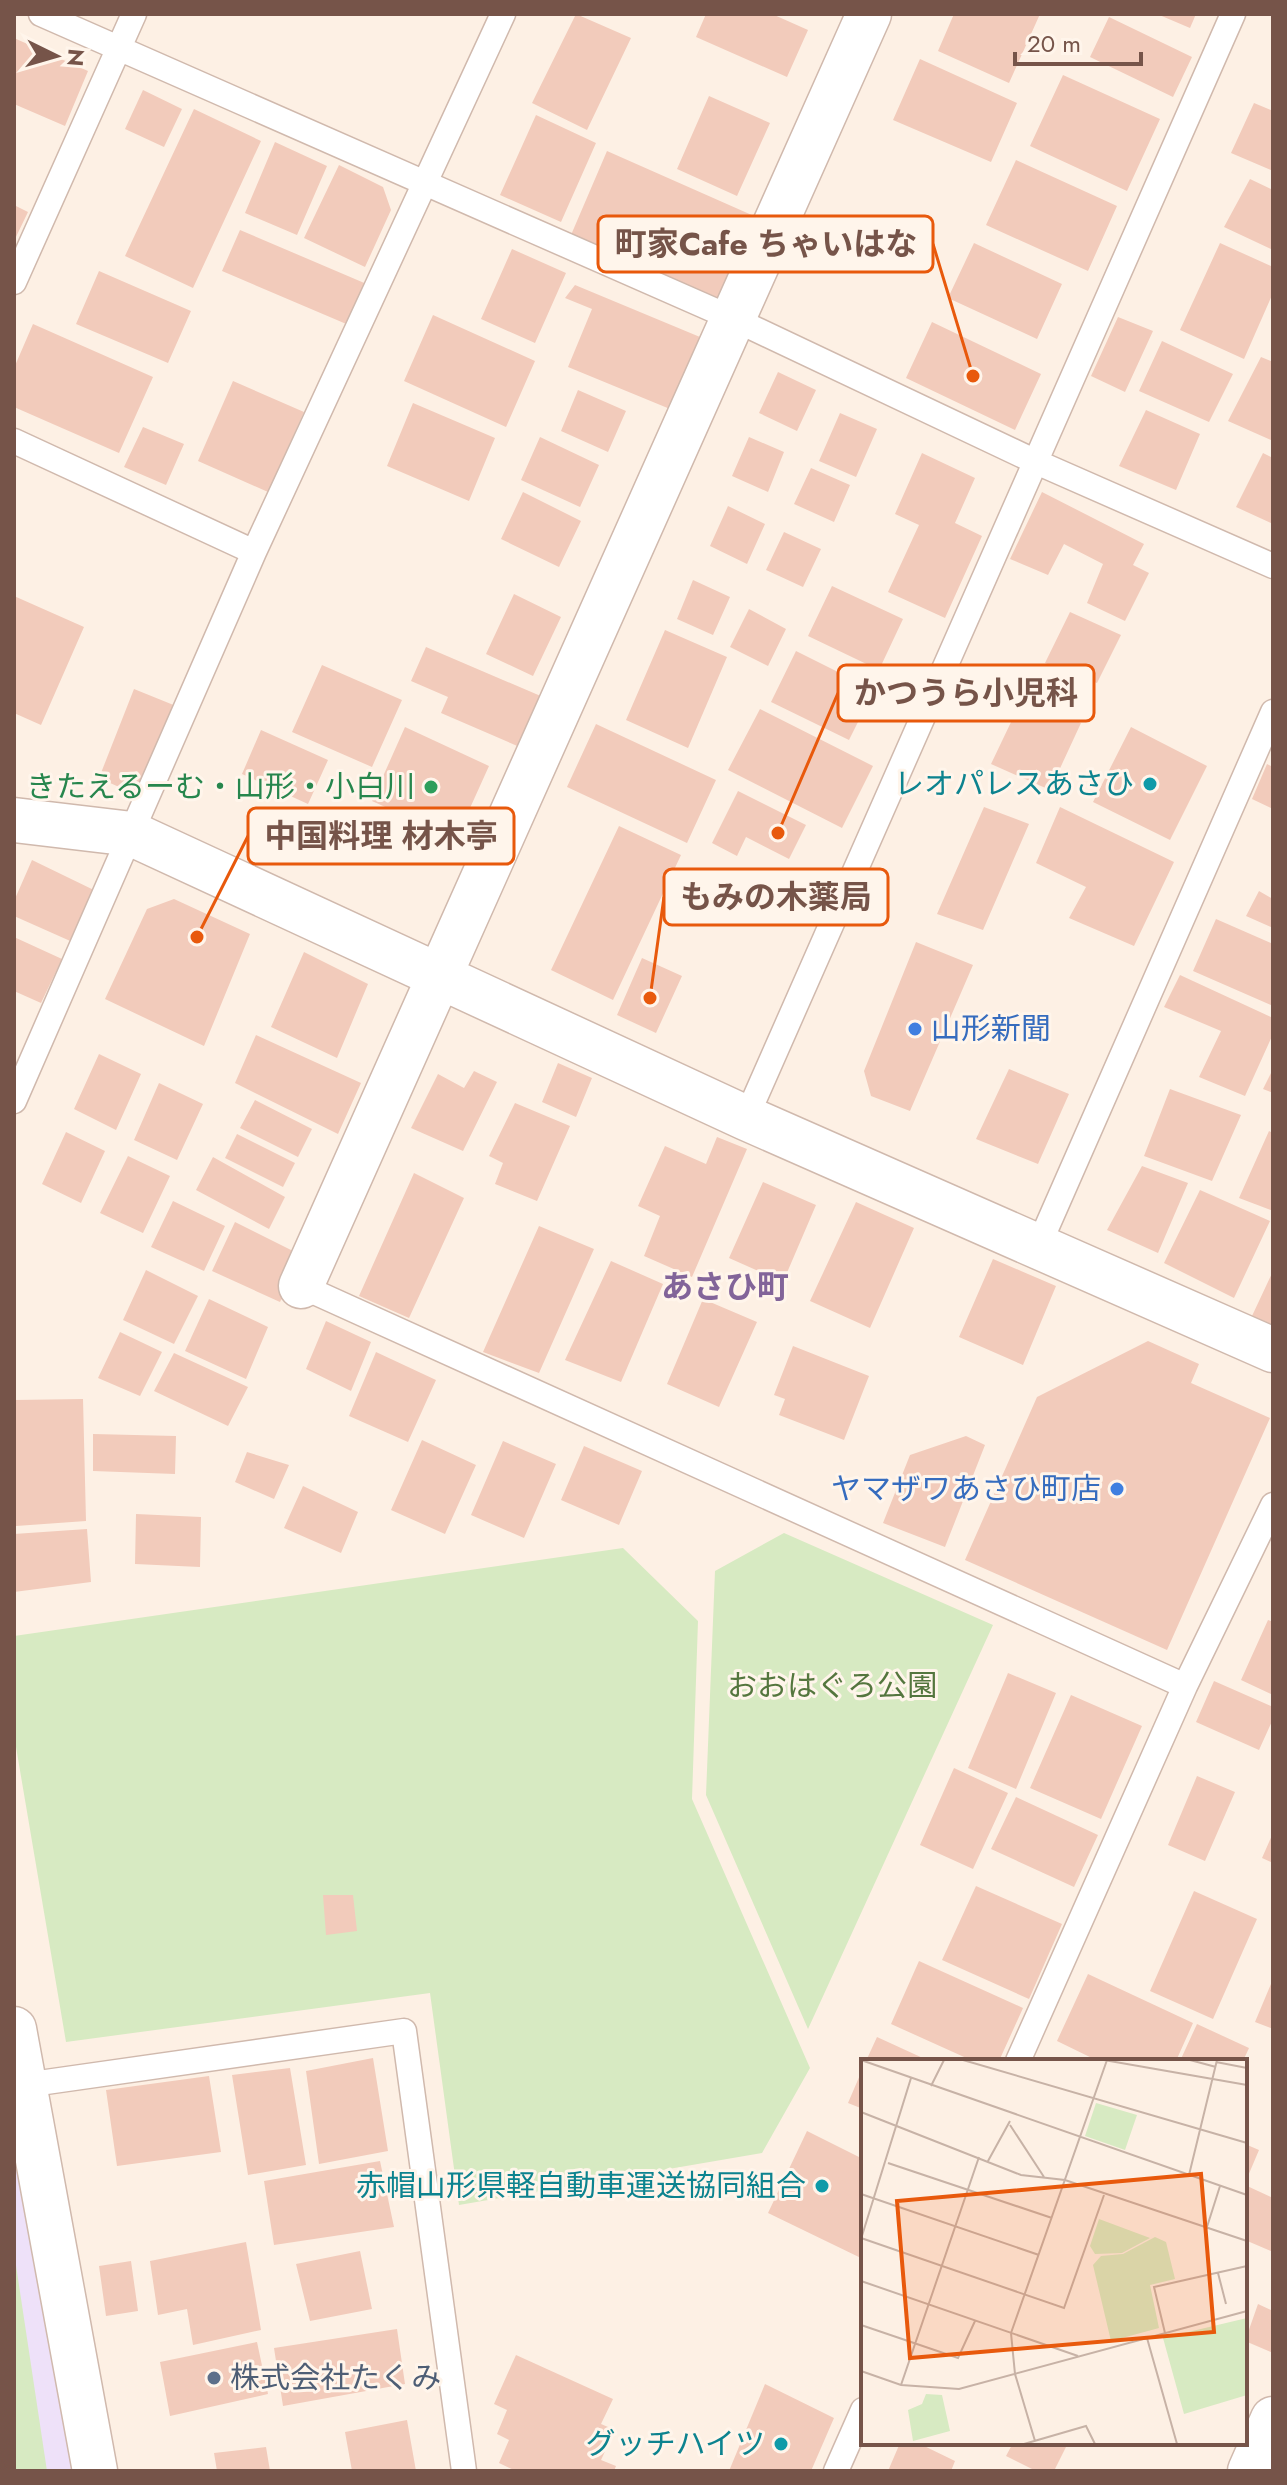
<svg xmlns="http://www.w3.org/2000/svg" width="1287" height="2485" font-family="Jost,'Noto Sans JP',sans-serif">
  <rect width="100%" height="100%" fill="#fdf0e4"/>
  <path fill="#eee1f9" d="M14,2155L72,2471H14Z"/>
  <path fill="#d7eac2" d="M784,1533L993,1625L808,2029L706,1795L715,1571Z
    M623,1548L698,1621L692,1799L810,2068L762,2153L459,2205L430,1993L66,2042L14,1735V1636Z
    M14,2252L47,2471H14Z"/>
  <path fill="#f2cbbb" d="M576,14L631,38L587,130L532,103Z
    M706,14H772L808,30L787,77L696,37Z
    M954,14H1040L1009,83L938,51Z
    M1157,14H1196L1190,28Z
    M1109,17L1192,57L1173,97L1090,57Z
    M14,38L88,71L65,126L14,104Z
    M920,59L1017,103L991,162L893,120Z
    M1063,75L1160,119L1127,191L1030,146Z
    M143,90L182,109L164,147L125,129Z
    M709,96L770,123L737,196L677,169Z
    M1254,103L1273,111V171L1231,153Z
    M194,109L261,141L193,288L125,256Z
    M536,115L596,143L561,222L500,195Z
    M275,142L327,166L297,235L245,213Z
    M607,151L754,216L718,300L571,235Z
    M1016,160L1117,206L1088,271L986,225Z
    M339,165L383,187L391,210L365,267L304,238Z
    M1250,179L1273,190V250L1224,227Z
    M14,205L28,212L14,241Z
    M240,230L369,285L351,326L222,271Z
    M974,243L1062,284L1037,339L948,298Z
    M1220,243L1273,267V293L1244,359L1180,330Z
    M512,249L566,273L535,343L481,319Z
    M99,271L191,311L168,363L76,324Z
    M575,285L700,337L670,409L568,367L592,309L565,298Z
    M433,315L535,361L506,427L404,381Z
    M1118,317L1153,331L1125,392L1091,376Z
    M932,322L1041,374L1015,430L906,378Z
    M33,324L153,377L119,453L14,407V368Z
    M1162,341L1233,374L1209,422L1139,391Z
    M1261,357L1273,362V441L1228,421Z
    M778,372L816,390L797,431L759,413Z
    M233,381L304,412L268,492L198,461Z
    M578,390L626,411L608,452L561,431Z
    M413,403L495,438L469,501L387,466Z
    M1146,410L1200,434L1176,490L1119,466Z
    M840,413L877,429L856,477L819,461Z
    M143,427L184,444L166,485L124,467Z
    M540,437L599,465L580,507L521,480Z
    M749,437L784,452L768,492L732,476Z
    M922,453L975,478L955,523L982,536L945,618L888,592L919,525L895,514Z
    M1263,453L1273,458V524L1236,507Z
    M811,468L850,485L834,522L794,504Z
    M523,492L581,521L559,567L501,539Z
    M1042,492L1144,544L1133,565L1149,573L1125,621L1087,603L1103,564L1064,544L1048,575L1010,559Z
    M728,506L765,524L747,564L710,546Z
    M784,532L821,549L803,587L766,570Z
    M693,580L730,597L713,635L677,619Z
    M832,586L903,619L879,670L808,636Z
    M514,594L561,617L533,676L486,654Z
    M14,596L84,627L41,725L14,713Z
    M749,609L786,629L768,666L730,647Z
    M1070,612L1121,635L1097,683L1045,663Z
    M665,630L727,657L688,748L626,720Z
    M426,647L543,697L522,748L441,713L448,697L411,681Z
    M796,651L874,690L849,740L771,702Z
    M322,665L402,700L372,767L292,732Z
    M134,689L176,706L139,796L99,778Z
    M1023,697L1081,723L1050,790L991,764Z
    M760,709L873,766L842,828L728,770Z
    M596,724L716,780L687,843L567,787Z
    M405,727L489,766L456,839L372,801Z
    M1131,727L1207,766L1170,840L1093,802Z
    M261,730L328,760L308,804L242,774Z
    M1267,764L1273,767V809L1252,799Z
    M738,791L806,825L789,859L746,837L737,856L712,843Z
    M984,807L1029,824L983,930L937,914Z
    M1060,807L1174,862L1134,946L1069,918L1086,887L1036,863Z
    M619,826L681,855L613,1000L551,970Z
    M32,860L100,893L77,944L14,916V901Z
    M1259,891L1273,899V928L1246,916Z
    M174,899L250,934L204,1046L105,999L147,909Z
    M1216,919L1273,944V1006L1193,971Z
    M14,937L62,959L41,1003L14,991Z
    M916,942L973,965L910,1111L871,1096L864,1071Z
    M304,952L368,984L337,1058L271,1027Z
    M642,958L682,976L656,1033L617,1015Z
    M1180,975L1273,1018V1034L1245,1096L1199,1077L1221,1031L1164,1007Z
    M256,1035L361,1083L338,1134L235,1083Z
    M99,1054L141,1074L116,1130L74,1109Z
    M558,1063L592,1078L576,1117L542,1102Z
    M1009,1069L1069,1094L1038,1164L976,1139Z
    M1273,1069V1093L1263,1089Z
    M474,1071L497,1082L463,1151L411,1128L438,1074L464,1088Z
    M159,1083L203,1104L177,1160L134,1140Z
    M1170,1089L1241,1115L1212,1181L1144,1156Z
    M255,1100L312,1129L298,1157L240,1128Z
    M515,1103L570,1126L537,1201L495,1184L503,1163L489,1156Z
    M1269,1131L1273,1133V1211L1239,1198Z
    M66,1132L105,1151L81,1203L42,1184Z
    M237,1134L295,1163L283,1187L225,1158Z
    M717,1137L747,1149L692,1277L644,1256L660,1216L638,1206L665,1146L706,1164Z
    M128,1156L170,1176L143,1233L100,1213Z
    M213,1157L285,1197L269,1229L196,1190Z
    M1142,1166L1188,1183L1158,1253L1107,1230Z
    M414,1173L464,1198L409,1318L359,1296Z
    M763,1182L816,1205L783,1282L729,1258Z
    M1200,1190L1270,1221L1234,1298L1164,1263Z
    M173,1201L225,1226L204,1271L151,1247Z
    M856,1202L914,1228L870,1328L810,1301Z
    M235,1222L303,1256L280,1302L212,1271Z
    M539,1226L594,1249L539,1373L483,1352Z
    M993,1259L1056,1286L1023,1365L959,1337Z
    M611,1261L663,1284L621,1382L565,1360Z
    M146,1270L198,1296L174,1344L123,1320Z
    M1273,1271V1325L1252,1316Z
    M209,1299L268,1327L246,1379L185,1351Z
    M703,1299L757,1322L719,1407L667,1384Z
    M326,1321L371,1342L351,1391L306,1369Z
    M120,1332L162,1352L140,1396L98,1378Z
    M1148,1341L1199,1364L1191,1383L1270,1418L1167,1650L965,1560L1037,1397Z
    M793,1346L869,1376L844,1440L779,1415L785,1399L774,1395Z
    M376,1352L436,1380L408,1442L349,1416Z
    M174,1353L248,1387L228,1426L154,1391Z
    M83,1399L86,1521L16,1526L14,1400Z
    M93,1434L176,1436L175,1474L93,1471Z
    M966,1436L985,1445L945,1547L883,1523L910,1455Z
    M422,1440L476,1465L445,1534L391,1510Z
    M503,1441L556,1464L524,1538L471,1515Z
    M584,1446L642,1471L619,1525L561,1500Z
    M247,1452L289,1465L274,1499L235,1482Z
    M303,1486L358,1512L341,1553L284,1528Z
    M136,1514L201,1517L200,1567L135,1564Z
    M87,1529L91,1582L14,1592V1534Z
    M1268,1620L1273,1622V1695L1241,1680Z
    M1008,1673L1056,1693L1016,1789L968,1768Z
    M1214,1681L1273,1707V1719L1259,1750L1196,1722Z
    M1071,1695L1142,1726L1101,1819L1030,1788Z
    M954,1768L1008,1793L973,1869L920,1845Z
    M1197,1776L1235,1792L1205,1861L1168,1845Z
    M1016,1797L1098,1835L1074,1887L991,1849Z
    M1273,1833V1863L1262,1858Z
    M976,1886L1062,1924L1029,1999L942,1960Z
    M1194,1891L1257,1919L1213,2019L1150,1991Z
    M323,1895H353L357,1931L326,1935Z
    M919,1961L1023,2008L999,2061H973L891,2024Z
    M1088,1974L1193,2023L1176,2061H1098L1057,2041Z
    M1273,1979V2029L1255,2022Z
    M1197,2024L1249,2048L1243,2061H1180Z
    M877,2037L925,2059L924,2061H866Z
    M373,2058L388,2151L319,2164L306,2071Z
    M290,2068L306,2165L248,2175L232,2075Z
    M863,2068V2109L848,2103Z
    M209,2076L221,2152L117,2166L106,2090Z
    M807,2131L863,2159V2259L768,2213Z
    M1245,2144L1259,2150L1248,2176L1245,2175Z
    M380,2161L394,2227L274,2245L264,2181Z
    M1245,2185L1273,2198V2252L1245,2240Z
    M246,2242L261,2330L193,2345L187,2309L158,2315L150,2261Z
    M360,2251L372,2309L310,2321L296,2264Z
    M131,2261L138,2311L106,2316L99,2266Z
    M1258,2304L1273,2311V2353L1245,2341Z
    M397,2329L405,2384L283,2406L274,2348Z
    M257,2342L268,2394L170,2416L160,2362Z
    M516,2355L613,2399L601,2424L615,2430L601,2460L616,2466L614,2471H516L499,2463L509,2440L497,2434L507,2410L494,2404Z
    M765,2384L834,2418L811,2471H729Z
    M407,2420L416,2471H352L345,2432Z
    M900,2443H918L955,2461L951,2471H888Z
    M1013,2443H1068L1054,2471H1036L1006,2456Z
    M266,2447L270,2471H217L214,2453Z"/>
  <g fill="none" stroke-linecap="round" stroke-linejoin="round">
    <g stroke="#d0b9ad" stroke-width="27">
      <path id="service" d="M41,14L734,319L1034,461L1273,566
        M14,282L134,14
        M14,441L254,552
        M14,1101L254,552L503,14
        M746,1118L1233,14
        M1038,1247L1273,712
        M301,1286L1185,1686
        M1018,2061L1185,1686L1273,1505
        M25,2085L404,2031L464,2471
        M836,2471L863,2410"/>
    </g>
    <g stroke="#d0b9ad" stroke-width="47">
      <path id="minor" d="M14,820L132,834L746,1118L1273,1350
        M301,1286L869,14
        M14,2029L95,2471
        M1250,2471L1273,2419"/>
    </g>
    <use href="#service" stroke="#fff" stroke-width="24"/>
    <use href="#minor" stroke="#fff" stroke-width="44"/>
  </g>
  <g fill="#0f9aa8" stroke="#fff5eb" stroke-width="3">
    <circle cx="1150" cy="784" r="8"/>
    <circle cx="822" cy="2186" r="8"/>
    <circle cx="781" cy="2444" r="8"/>
  </g>
  <circle fill="#2e9e5b" stroke="#fff5eb" stroke-width="3" cx="431" cy="787" r="8"/>
  <g fill="#3f7fe0" stroke="#fff5eb" stroke-width="3">
    <circle cx="915" cy="1029" r="8"/>
    <circle cx="1117" cy="1489" r="8"/>
  </g>
  <circle fill="#5c6f8a" stroke="#fff5eb" stroke-width="3" cx="214" cy="2378" r="8"/>
  <g text-anchor="middle" stroke-width="6" stroke-linejoin="round" paint-order="stroke">
    <g font-size="30" fill="#0d838f" stroke="#fff5eb" text-anchor="end">
      <text x="1134" y="794">レオパレスあさひ</text>
      <text x="806" y="2196">赤帽山形県軽自動車運送協同組合</text>
      <text x="765" y="2454">グッチハイツ</text>
    </g>
    <g font-size="30" fill="#27864d" stroke="#fff5eb" text-anchor="end">
      <text x="415" y="797">きたえるーむ・山形・小白川</text>
    </g>
    <g font-size="30" fill="#366cbe" stroke="#fff5eb" text-anchor="start">
      <text x="931" y="1039">山形新聞</text>
      <text x="1101" y="1499" text-anchor="end">ヤマザワあさひ町店</text>
    </g>
    <g font-size="30" fill="#54763e" stroke="#fff5eb">
      <text x="832" y="1696">おおはぐろ公園</text>
    </g>
    <g font-size="30" fill="#4e5e75" stroke="#fff5eb" text-anchor="start">
      <text x="230" y="2388">株式会社たくみ</text>
    </g>
    <g font-size="32" font-weight="bold" fill="#826499" stroke="#fff5eb">
      <text x="725" y="1298">あさひ町</text>
    </g>
  </g>
  <g transform="translate(861 2059)">
    <rect width="386" height="386" fill="#fdf0e4"/>
    <path d="M235,44L276,56L264,91L224,77ZM238,160L289,179L261,194L234,195L229,187ZM294,178L305,183L314,220L289,226L298,269L250,282L232,206L240,197L262,195ZM386,259V336L323,355L302,279ZM65,335L81,336L89,372L52,382L47,351L61,345Z" fill="#d7eac2"/>
    <path fill="none" stroke="#c7b2a6" stroke-width="2" d="M0,1L386,136M102,1L386,84M243,1L386,26M329,1L355,8M355,3L386,9M70,27L83,1M0,53L160,116L204,121L386,182M149,66L183,118M127,102L149,62M27,104L191,159M328,116L356,1M0,135L178,196M345,171L359,127M0,179L203,249L243,136M0,180L50,19M357,214L365,245M0,222L217,297M0,266L97,299L114,262M304,274L293,228L386,207M286,279L316,385M0,312L40,326L98,330L386,252M40,326L118,98M174,382L154,315L150,274L246,1M163,385L225,367L234,385"/>
    <path fill="#e8590c" fill-opacity="0.15" stroke="#e8590c" stroke-width="4" d="M340,115L353,273L49,299L36,142Z"/>
    <rect width="386" height="386" fill="none" stroke="#765449" stroke-width="4"/>
  </g>
  <path fill="none" stroke="#e8590c" stroke-width="3" d="M973 376L933 244M778 833L838 693M197 937L248 836M650 998L664 897"/>
  <g fill="#e8590c" stroke="#fff5eb" stroke-width="3">
    <circle cx="973" cy="376" r="8"/>
    <circle cx="778" cy="833" r="8"/>
    <circle cx="197" cy="937" r="8"/>
    <circle cx="650" cy="998" r="8"/>
  </g>
  <g fill="#fff5eb" stroke="#e8590c" stroke-width="3">
    <rect x="598" y="216" width="335" height="56" rx="8"/>
    <rect x="838" y="665" width="256" height="56" rx="8"/>
    <rect x="248" y="808" width="266" height="56" rx="8"/>
    <rect x="664" y="869" width="224" height="56" rx="8"/>
  </g>
  <g font-size="32" text-anchor="middle" font-weight="bold" fill="#765449">
    <text x="766" y="255">町家Cafe ちゃいはな</text>
    <text x="966" y="704">かつうら小児科</text>
    <text x="381" y="847">中国料理 材木亭</text>
    <text x="776" y="908">もみの木薬局</text>
  </g>
  <rect width="1287" height="2485" fill="none" stroke="#765449" stroke-width="32"/>
  <g transform="translate(56 56) rotate(95)" stroke="#fff5eb" stroke-width="6" paint-order="stroke">
  <path d="M0-6L14 30L0 20L-14 30Z" fill="#765449"/>
  <text y="-12" font-size="22" font-weight="bold" text-anchor="middle" fill="#765449">N</text>
  </g>
  <path d="M1015 52v12h126v-12" fill="none" stroke="#765449" stroke-width="4"/>
  <text x="1027" y="52" font-size="24" fill="#765449" stroke="#fff5eb" stroke-width="6" paint-order="stroke">20 m</text>
</svg>
